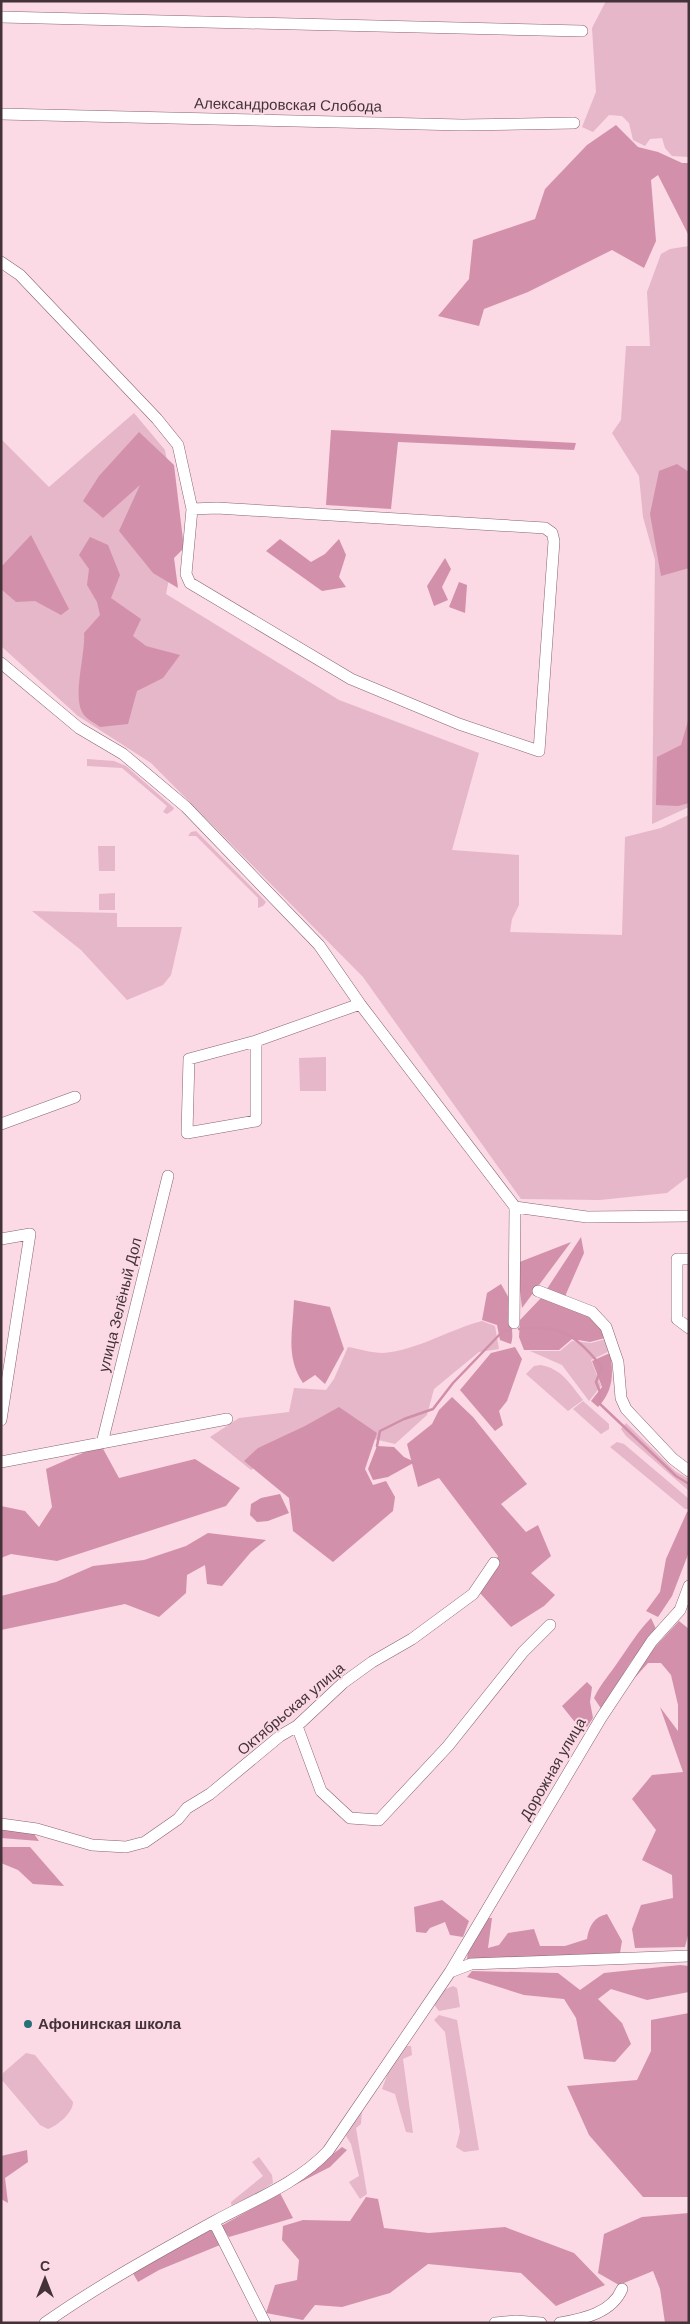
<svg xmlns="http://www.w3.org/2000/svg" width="690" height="2324" font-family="'DM Sans',sans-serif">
  <rect width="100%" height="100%" fill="#fbd9e5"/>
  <path fill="#e5b7c8" d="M606,1H689V157L672,156L665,148L662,138L650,139L645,146L633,140L629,123L622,116L609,115L593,132L582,127L596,92L592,28Z
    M689,246V807L652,824L655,560L643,517L639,476L612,433L621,420L626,346H650L647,292L661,254L670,249Z
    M134,413L165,450L179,528L166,594L339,700L479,753L452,850L519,855V905L512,919L510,932L622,935L625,837L661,828L689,815V1176L667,1193L600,1200L521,1199L363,977L151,763L78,716L1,646V439L49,487Z
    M87,759L114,761L126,766L174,808L173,810L167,814L163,812L167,806L122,768L87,766Z
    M196,831L266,902L263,906L258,908V898L196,836H188L191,832Z
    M98,846H115V871H99Z
    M115,893V910H99V894Z
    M32,911L117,913V927H182L171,975L163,985L127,1000L81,950Z
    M326,1057V1091H300L299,1058Z
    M482,1321L495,1326L499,1349L479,1352L434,1389L427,1415L395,1444L374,1439L304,1437L251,1470L210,1437L239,1418L289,1412L294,1388L326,1390L334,1379L348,1347C359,1349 372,1353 383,1353C418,1350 448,1330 482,1321Z
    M606,1339L610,1351L591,1360L601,1386L589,1401L562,1365L530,1351H560L572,1341L591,1343Z
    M541,1365C562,1369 570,1384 583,1400L568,1411L526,1374L534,1366Z
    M583,1401L609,1424V1429L601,1434L573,1409Z
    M626,1423L675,1471L689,1479V1491L626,1436L621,1429Z
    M617,1442L624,1444L689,1499V1509H685L610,1447Z
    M453,1986L457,1988L460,2007L439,2011L432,2002L444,1990Z
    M439,2015L457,2020L479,2150L464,2152L456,2147L460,2132L445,2032L434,2020Z
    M404,2046H411L412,2055L403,2059L413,2133L406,2132L395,2094L382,2089L389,2070Z
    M26,2053L35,2055L73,2102C73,2113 58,2125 48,2129L40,2125L2,2080L3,2073Z
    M362,2109L361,2124L356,2128L367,2194L360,2199L349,2182L359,2176L351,2144L346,2136Z
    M259,2157L272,2175L273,2183L232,2209L231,2202L263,2176L252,2162Z"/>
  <path fill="#d390aa" d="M616,125L638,147L658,152L682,163H689V236L658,175L651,180L656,241L644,268L612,250L528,292L484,309L479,326L438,316L469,279L473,240L535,219L545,189L587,145Z
    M331,430L576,443L574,450L398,442L391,509L326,505Z
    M139,432L174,465L184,548L174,558L178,588L153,573L119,531L140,485L103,518L83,501L99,476Z
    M677,464L689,472V568L661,576L650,514L659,471Z
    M31,535L69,609L61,615L35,601L16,602L1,589V567Z
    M90,537L108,545L120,575L111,598L141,619L133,636L146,646L180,655L163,678L137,691L128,724L100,727C95,723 88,720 84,715C71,699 86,654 84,633L100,615L97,602L87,585L89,569L79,555Z
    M280,539L311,562L325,554L339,539L346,555L339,577L346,587L322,591L266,551Z
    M445,558L451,569L442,587L448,600L434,606L427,586Z
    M459,582L467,585L465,613L449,607Z
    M689,718V803L678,806L656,805L657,757L681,745Z
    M581,1237L584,1253L566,1294L567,1306C586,1313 599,1318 605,1338L590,1342L572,1339L559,1350H524L519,1337L520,1320L541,1298Z
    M571,1242L522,1308L517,1263Z
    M501,1284L510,1300C505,1315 516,1328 511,1344L500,1340L497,1325L482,1320L487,1293Z
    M294,1300L330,1307L344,1349L325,1384L315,1375L303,1383C285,1356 293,1331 294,1300Z
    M515,1347L522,1359L507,1401L499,1411L503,1425L495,1431L460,1390L491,1353Z
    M610,1353C614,1373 613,1392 598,1407L591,1401L602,1387L592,1361Z
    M452,1397L473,1417L527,1484L501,1504L526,1532L538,1525L551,1556L531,1573L555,1595L544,1606L511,1627L480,1593L498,1556L439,1478L418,1487L407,1444L432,1424L439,1410Z
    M339,1407L377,1433L365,1469L373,1485L386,1481L395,1497L393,1511L333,1562L293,1531L289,1498L244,1461L258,1448L305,1426Z
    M101,1445L119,1478L195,1459L240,1488L226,1506L57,1561L11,1554L1,1558V1506L25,1511L39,1527L52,1507L46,1469Z
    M687,1512H689V1552L672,1596L658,1617L646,1611L660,1592L666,1559Z
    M208,1533L266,1540L251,1552L222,1586L207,1584L205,1565L187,1575L186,1593L159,1617L125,1604L1,1630V1596L56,1582L93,1566L144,1560L186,1546Z
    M651,1618L656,1629L630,1663L602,1710L594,1698C601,1683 611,1673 620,1659C630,1645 638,1631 651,1618Z
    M679,1621L689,1629V1931L685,1947L635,1948L632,1929L641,1905L673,1898L672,1875L642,1860L656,1830L632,1799L652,1775L683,1772L660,1707L678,1731V1705L671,1675L661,1663H648L631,1682L655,1647Z
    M587,1682L592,1687L590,1702L593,1718L587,1727L574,1721L562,1706Z
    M1,1828L32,1831L39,1841L1,1838Z
    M1,1847H30L64,1886L33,1884L18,1870L1,1863Z
    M442,1900L469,1921L463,1937L450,1935L445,1922L430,1928L426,1933L416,1932L414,1907Z
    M607,1914L622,1941L620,1953L467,1959L468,1951L485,1918H492L488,1948L499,1945L508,1933L534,1929L540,1946H565L587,1939C589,1926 594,1917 607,1914Z
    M680,1965L689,1966V1992L647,2000L611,1989L598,1999L622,2023L631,2044L615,2062L584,2059L576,2018L564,1999L524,1995L467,1977L472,1971L558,1973L580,1990L604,1973Z
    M689,2013V2197H643L589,2135L567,2086L637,2080L651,2051V2020Z
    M342,2147L347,2150L330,2167L289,2188Z
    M27,2150L28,2162L5,2178L8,2203L1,2199V2156Z
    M280,2193L293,2218L229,2237L221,2226Z
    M366,2197L378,2199L384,2228L429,2233L505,2227L574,2253L605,2285L556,2306L521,2273L428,2264L390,2293L342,2307L315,2305L303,2320L266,2313L275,2285L297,2280L299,2260L282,2240L283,2226L303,2220L350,2221Z
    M689,2213V2323H665L660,2289L653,2271L619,2285L598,2273L604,2234L642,2217Z
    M211,2229L220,2245L159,2270L138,2282L131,2270Z"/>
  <path fill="#d18ea8" d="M377,1446L394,1447L404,1457L415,1462L388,1477L373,1480L368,1469Z
    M280,1494L289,1513L268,1521L257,1522L250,1515L251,1504L261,1498Z"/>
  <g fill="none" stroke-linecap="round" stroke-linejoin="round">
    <path stroke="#d18ea8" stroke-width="2.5" d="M519,1329C561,1323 576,1336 602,1367L596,1382L600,1392V1404L676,1476L689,1484
      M377,1446L380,1431L404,1419L433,1409L453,1383L503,1331L511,1330"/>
    <g stroke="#876471" stroke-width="12">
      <path id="minor" d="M1,17L582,31
        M1,114L462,125L574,123
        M1,262L20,275L157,419L178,445L192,509L217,508L545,528L552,533L554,541L539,751L459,724L351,679L190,583L186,574L192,509
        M1,663L79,728L123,754L186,807L319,945L360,1004L256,1041L189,1059L187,1133L256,1121V1041
        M360,1004L515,1207L514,1323
        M1,1124L75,1097
        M515,1207L587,1217L689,1216
        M1,1239L30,1234L1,1420
        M689,1259H677V1319L689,1328
        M538,1291L592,1312L606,1327L618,1362L621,1398L626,1409L673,1459L689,1471
        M102,1443L168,1176
        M1,1462L227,1419
        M297,1726L321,1791L350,1818L379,1820L448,1746L523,1652L550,1625
        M1,1824L37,1829L92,1845L126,1847L145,1842L178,1819L187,1808L210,1794L280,1736L297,1726L343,1683L372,1662L412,1639L473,1594L494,1563
        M450,1972L601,1718L652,1641L680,1610L689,1586
        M214,2222L265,2323
        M45,2323C99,2285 157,2253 215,2221C254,2200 298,2183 328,2151L450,1972L471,1964L689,1956
        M495,2323L516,2321L541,2323
        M560,2323C583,2319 612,2313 622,2289"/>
    </g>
    <use href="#minor" stroke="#fff" stroke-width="11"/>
  </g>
  <circle fill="#267077" stroke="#fbd9e5" stroke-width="2" cx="28" cy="2024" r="5"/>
  <g text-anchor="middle" stroke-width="4" stroke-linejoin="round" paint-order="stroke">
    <g font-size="15" fill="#433339" stroke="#fbd9e5">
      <text transform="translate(288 105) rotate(1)" y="5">Александровская Слобода</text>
      <text transform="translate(120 1305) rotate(-76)" y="5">улица Зелёный Дол</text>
      <text transform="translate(291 1709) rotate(-40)" y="5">Октябрьская улица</text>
      <text transform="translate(553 1769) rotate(-60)" y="5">Дорожная улица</text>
    </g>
    <g font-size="15" font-weight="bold" fill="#433339" stroke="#fbd9e5" text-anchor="start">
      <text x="38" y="2029">Афонинская школа</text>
    </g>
  </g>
  <rect width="690" height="2324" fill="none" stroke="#433339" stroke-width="5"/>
  <g transform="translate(45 2279)" stroke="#fbd9e5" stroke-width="4" paint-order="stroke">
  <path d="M0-4L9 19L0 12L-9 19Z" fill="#433339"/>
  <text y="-8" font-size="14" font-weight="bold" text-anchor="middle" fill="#433339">С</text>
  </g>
</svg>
